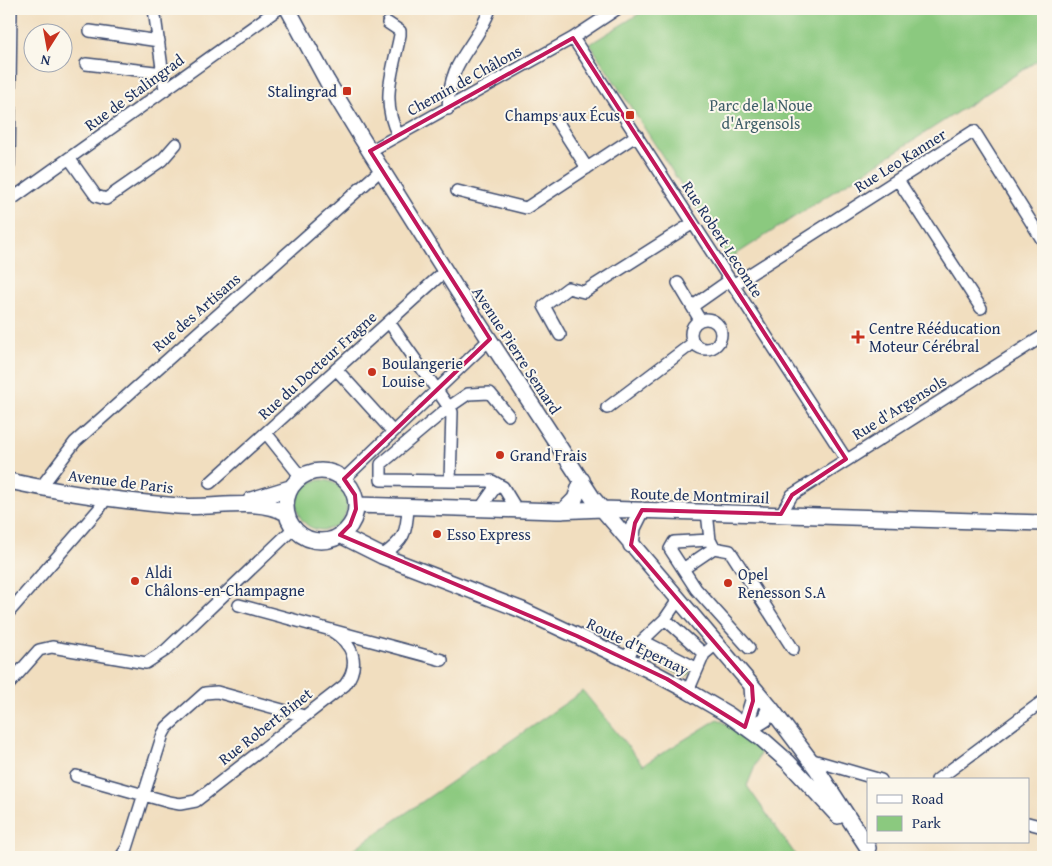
<svg xmlns="http://www.w3.org/2000/svg" width="1052" height="866" font-family="'Gentium Book Plus',serif">
  <rect width="100%" height="100%" fill="#fbf7ec"/>
  <filter id="ink" filterUnits="userSpaceOnUse"><feTurbulence type="fractalNoise" baseFrequency=".02" numOctaves="2"/><feDisplacementMap in="SourceGraphic" scale="10" xChannelSelector="R" yChannelSelector="G"/><feConvolveMatrix kernelMatrix="1 2 1 2 8 2 1 2 1" color-interpolation-filters="sRGB"/></filter>
  <filter id="wash" filterUnits="userSpaceOnUse"><feTurbulence type="fractalNoise" baseFrequency=".0096" numOctaves="4" result="noise"/><feDisplacementMap in="SourceGraphic" scale="20" xChannelSelector="R" yChannelSelector="G"/><feGaussianBlur stdDeviation="1.12" result="paint"/><feColorMatrix in="noise" values="0 0 0 0 0 0 0 0 0 0 0 0 0 0 0 0 0 1.4 0 .05"/><feComposite in="paint" operator="in"/></filter>
  <g filter="url(#wash)">
    <rect width="100%" height="100%" fill="#f1debf"/>
    <path fill="#8bc97f" stroke="#537c6e" d="M647,9H1043V57L729,259L590,44Z
      M297 505a25 25 0 1 1 50 0a25 25 0 1 1-50 0Z
      M651,648L689,669L690,673L685,677L648,659L642,653Z
      M583,691L643,765L718,719L763,746L747,786L797,857H342Z"/>
  </g>
  <g filter="url(#ink)">
    <g fill="none" stroke-linecap="round" stroke-linejoin="round">
      <g stroke="#3b496d" stroke-width="14">
        <path id="minor" d="M154,9L165,90
          M388,23L400,31V35C393,71 380,101 398,135
          M90,31L159,41
          M573,38L846,459
          M86,64L163,73
          M448,109C449,57 475,50 490,9
          M557,121L587,168
          M370,151L573,38L617,9
          M69,158L96,196L106,199L162,160L176,144
          M9,165L11,9
          M898,180L981,308
          M457,191L526,208L637,135
          M9,201L278,9
          M678,283L700,320
          M733,285L974,131L1043,241
          M693,306L730,280
          M691 334a15 15 0 1 1 30 0a15 15 0 1 1-30 0Z
          M389,322C410,353 432,382 452,412L450,481L381,480V464L449,407L468,394L490,393L508,415
          M560,335L544,306L568,288L584,292L693,223
          M336,369L393,432
          M607,408L693,343
          M266,433L301,477
          M344,479L490,339
          M450,481H492
          M210,483L445,271
          M41,487L75,442L382,169
          M480,509L494,489L492,481L503,487L517,510
          M707,512L710,540L714,548L730,551L793,649
          M781,514L792,495L1043,336
          M710,540L674,542L670,549L696,589L749,648
          M382,556C404,540 407,534 408,506
          M683,569L714,548
          M239,605L442,660
          M9,612L99,509L107,497
          M665,619L704,654
          M643,641L696,668
          M624,658L665,619L678,600
          M9,684L39,650L52,647L146,663L166,650L294,528
          M688,691L704,654L716,644
          M809,759L881,780
          M76,776L169,802L180,804L196,801L345,685C361,664 353,644 332,631
          M937,780L1043,701
          M1028,823L1043,827
          M121,857L127,848L163,734L167,727L205,693L217,692L304,716"/>
      </g>
      <g stroke="#3b496d" stroke-width="18">
        <path id="major" d="M288,9L327,81L361,137L459,293L592,497L770,707L816,768L868,848
          M286 506a35 35 0 1 1 70 0a35 35 0 1 1-70 0Z
          M9,481C64,493 121,501 178,506C213,509 256,497 286,513
          M251,500L290,488
          M356,505L557,511L602,509L1043,523
          M563,511L575,499L582,480
          M340,535L382,556L522,610L647,669L688,691L729,715L762,739L788,762L838,816
          M631,545L633,528L642,510
          M745,727L753,701L752,686
          M749,729L765,719L770,707"/>
      </g>
      <use href="#minor" stroke="#fff" stroke-width="11"/>
      <use href="#major" stroke="#fff" stroke-width="15"/>
    </g>
  </g>
  <path fill="none" stroke="#c2185b" stroke-width="4" stroke-linejoin="round" d="M573,38L846,459L792,495L781,514L642,510L635,523L631,545L752,686L753,701L745,727L667,679L577,636L340,535L350,525L356,509L355,495L344,479L490,339L370,151Z"/>
  <g fill="#c8321e" stroke="#fbf7ec" stroke-width="2">
    <rect x="342" y="86" width="10" height="10" rx="2.5"/>
    <rect x="625" y="110" width="10" height="10" rx="2.5"/>
    <path d="M855.5 329.5h5v5h5v5h-5v5h-5v-5h-5v-5h5z"/>
    <circle cx="372" cy="372" r="5"/>
    <circle cx="500" cy="455" r="5"/>
    <circle cx="437" cy="534" r="5"/>
    <circle cx="135" cy="581" r="5"/>
    <circle cx="728" cy="583" r="5"/>
  </g>
  <g text-anchor="middle" stroke-width="4" stroke-linejoin="round" paint-order="stroke">
    <g font-size="16" fill="#1b2f5e" stroke="#fbf7ec">
      <text transform="translate(464 80) rotate(-29)" y="6">Chemin de Châlons</text>
      <text transform="translate(134 92) rotate(-36)" y="6">Rue de Stalingrad</text>
      <text transform="translate(900 160) rotate(-32)" y="6">Rue Leo Kanner</text>
      <text transform="translate(723 239) rotate(57)" y="6">Rue Robert Lecomte</text>
      <text transform="translate(196 312) rotate(-41)" y="6">Rue des Artisans</text>
      <text transform="translate(517 350) rotate(57)" y="6">Avenue Pierre Semard</text>
      <text transform="translate(317 365) rotate(-42)" y="6">Rue du Docteur Fragne</text>
      <text transform="translate(899 407) rotate(-32)" y="6">Rue d'Argensols</text>
      <text transform="translate(121 481) rotate(7)" y="6">Avenue de Paris</text>
      <text transform="translate(700 495) rotate(2)" y="6">Route de Montmirail</text>
      <text transform="translate(638 646) rotate(26)" y="6">Route d'Epernay</text>
      <text transform="translate(265 726) rotate(-38)" y="6">Rue Robert Binet</text>
    </g>
    <g font-size="16" fill="#1b2f5e" stroke="#fbf7ec" text-anchor="start">
      <text x="337" y="97" text-anchor="end">Stalingrad</text>
      <text x="620" y="121" text-anchor="end">Champs aux Écus</text>
      <text x="869" y="334">Centre Rééducation<tspan x="869" dy="18">Moteur Cérébral</tspan></text>
      <text x="382" y="369">Boulangerie<tspan x="382" dy="18">Louise</tspan></text>
      <text x="510" y="461">Grand Frais</text>
      <text x="447" y="540">Esso Express</text>
      <text x="145" y="578">Aldi<tspan x="145" dy="18">Châlons-en-Champagne</tspan></text>
      <text x="738" y="580">Opel<tspan x="738" dy="18">Renesson S.A</tspan></text>
    </g>
    <g font-size="16" fill="#3d5d68" stroke="#fbf7ec">
      <text x="761" y="111">Parc de la Noue<tspan x="761" dy="18">d'Argensols</tspan></text>
    </g>
  </g>
  <rect width="1052" height="866" fill="none" stroke="#fbf7ec" stroke-width="30"/>
  <rect x="867" y="778" width="162" height="65" fill="#fbf7ec" stroke="#a1a7b3"/>
  <rect x="877" y="795" width="25" height="8" fill="#ffffff" stroke="#a1a7b3"/>
  <text x="912" y="804" font-size="15" fill="#1b2f5e">Road</text>
  <rect x="877" y="816" width="25" height="15" fill="#8bc97f" stroke="#a1a7b3"/>
  <text x="912" y="828" font-size="15" fill="#1b2f5e">Park</text>
  <g transform="translate(48 48) rotate(191)"><circle r="24" fill="#fbf7ec" stroke="#a1a7b3"/>
  <path d="M0-4L9 19L0 12L-9 19Z" fill="#c8321e"/>
  <text y="-8" font-size="14" font-weight="bold" text-anchor="middle" fill="#1b2f5e">N</text>
  </g>
</svg>
